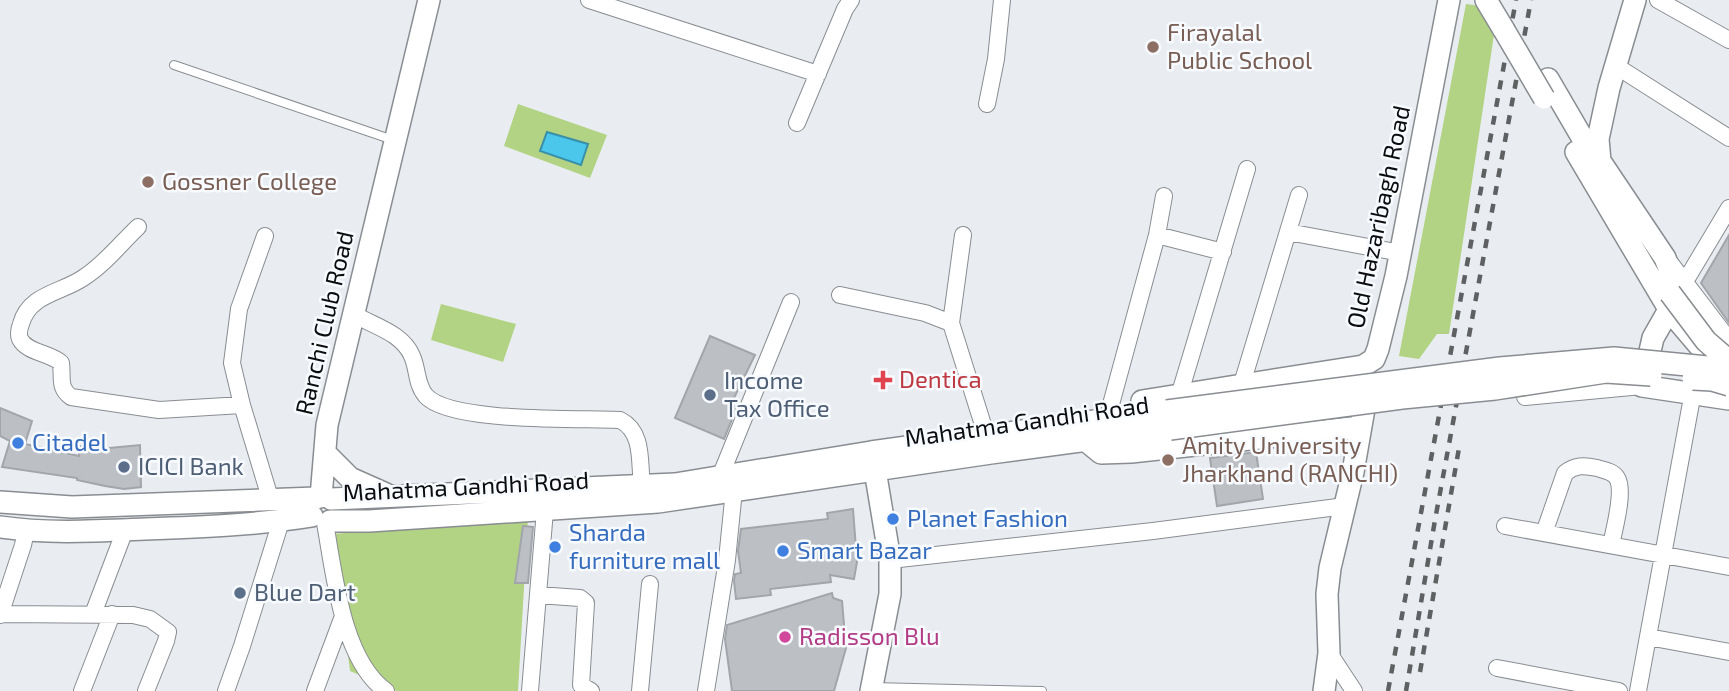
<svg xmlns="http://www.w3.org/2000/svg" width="1729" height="691" font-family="'Exo 2',sans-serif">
  <rect width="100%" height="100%" fill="#e9edf2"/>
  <path fill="#b2d383" d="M1466,4L1498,8L1449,334H1437L1419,359L1399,356Z
    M518,104L607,135L590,178L504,146Z
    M441,304L516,324L503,362L431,340Z
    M528,518L518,691H397L350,671L333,534Z"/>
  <path fill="#4bc7ec" stroke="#388fa9" stroke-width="2" d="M547,132L588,144L581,165L540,151Z"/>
  <path fill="#bcc0c5" stroke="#a2a6ab" stroke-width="2" d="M1729,235V323L1701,283Z
    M710,336L755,355L731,404L737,407L724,439L675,418Z
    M0,408L32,421L25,444L79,456V446L109,448L140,445L141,487L124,489L105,486L77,480V478L2,467L10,441L0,436Z
    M1256,452L1263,499L1217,506L1210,458Z
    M853,509L857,562L854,579L830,575L831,582L770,589L771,595L736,599L734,581L735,574L741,573L738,551L741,529L828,519L827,513Z
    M523,526L533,527L528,583H515Z
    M832,593L833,598L842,601L846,648L834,691H732L725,639L727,625Z"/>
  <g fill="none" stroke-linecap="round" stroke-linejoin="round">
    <g stroke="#898d91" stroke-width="10">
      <path id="lane" d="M174,65L393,140
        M872,687L1042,691"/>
    </g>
    <g stroke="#898d91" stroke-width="18">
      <path id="street" d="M589,0L818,74
        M1658,0L1729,40
        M1616,66L1729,138
        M987,104L996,59L1002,0
        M797,123L845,9L851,0
        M138,227C121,243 104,265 83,278C61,293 29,294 21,324C19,329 18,334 20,339C27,353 51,353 61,363C63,377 58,388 71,397L159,410L242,405
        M1288,232L1401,253
        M1157,235L1223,252
        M265,236L239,309L232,363L242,405L271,501
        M1671,264L1729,340
        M1686,280L1729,208
        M840,295L925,313L951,323L984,428L989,435
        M352,313C372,326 402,332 412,356C418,369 416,385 426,396C450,423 581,418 620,420C644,432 639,462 642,486
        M951,323L963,235
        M1241,387L1299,195
        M1179,396L1247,169
        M1525,397L1642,386
        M1110,408L1157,235L1164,196
        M720,477L791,302
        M325,523C334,572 342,660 386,691
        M1505,526L1729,567
        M1544,533L1565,473C1575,465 1584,465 1597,468C1603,470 1613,471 1617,478C1625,491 1614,530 1611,545
        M890,560L1153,531L1345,506
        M538,595L580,598L586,603L581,685L591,691
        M0,614L133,615L150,619L168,632L166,641L146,691
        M93,614L125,530
        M0,615L23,545L26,531
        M1648,637L1729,652
        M1329,653L1354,691
        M1497,668L1619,691
        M82,691L112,614
        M226,691L242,646L281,521
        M315,691L343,616
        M530,691L545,510
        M640,691L650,584
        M706,691L727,560L734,490
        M1638,691L1693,392"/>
    </g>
    <g stroke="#898d91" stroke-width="24">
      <path id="secondary" d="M1486,0L1504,30
        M1635,0L1609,88L1598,139L1600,161L1665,258L1677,289L1674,301L1653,338L1642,386L1729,399
        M1548,79L1597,163
        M1576,152L1666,304
        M1673,315L1708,356
        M1142,401L1363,366L1374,359L1378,349L1396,276L1449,0
        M1085,440L1101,453L1131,452L1361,427
        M325,453L350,478L386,494
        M321,497L327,425L429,0
        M331,499L675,484L871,452L1167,411
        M0,502L72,507L316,498
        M330,521H369L658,502L991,453L1170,429
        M0,527C48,534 97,531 145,529C201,527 257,525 312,516
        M871,691L890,594V560L873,458
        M1324,691L1329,653L1327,594L1330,568L1353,472L1368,386"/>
    </g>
    <use href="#lane" stroke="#fff" stroke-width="8"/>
    <use href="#street" stroke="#fff" stroke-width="16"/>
    <use href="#secondary" stroke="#fff" stroke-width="21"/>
    <path stroke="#5e6062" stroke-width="4.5" stroke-dasharray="9 9" stroke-linecap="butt" d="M1420,672L1459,448
      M1388,691L1516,0
      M1406,691L1435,520L1531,0"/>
    <g stroke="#898d91" stroke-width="24" stroke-linecap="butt">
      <path id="secondary-bridge" d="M1504,30L1544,98
        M1670,293L1706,341L1729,361
        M1693,379L1712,380L1729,385
        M1167,411L1500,368L1614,358L1729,369
        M1170,429L1402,398L1495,389L1606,372L1651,375"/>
    </g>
    <use href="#secondary-bridge" stroke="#fff" stroke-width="21"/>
  </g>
  <g fill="#8d6e63" stroke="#f7fafe" stroke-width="2.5">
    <circle cx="1153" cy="47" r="7"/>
    <circle cx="148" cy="182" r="7"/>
    <circle cx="1168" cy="460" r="7"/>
  </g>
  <path fill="#e0444e" stroke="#f7fafe" stroke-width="2.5" d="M879.5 369.5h7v7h7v7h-7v7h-7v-7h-7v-7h7z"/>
  <g fill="#5c6f8a" stroke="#f7fafe" stroke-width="2.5">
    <circle cx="710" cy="395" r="7"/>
    <circle cx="124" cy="467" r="7"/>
    <circle cx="240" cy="593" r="7"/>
  </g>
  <g fill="#3f7fe0" stroke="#f7fafe" stroke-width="2.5">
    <circle cx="18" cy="443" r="7"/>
    <circle cx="893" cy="519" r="7"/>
    <circle cx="555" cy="547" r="7"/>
    <circle cx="783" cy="551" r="7"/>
  </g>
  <circle fill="#d1479c" stroke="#f7fafe" stroke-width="2.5" cx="785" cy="637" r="7"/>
  <g text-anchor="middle" stroke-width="5" stroke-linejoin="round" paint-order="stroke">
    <g font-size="24" fill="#785e54" stroke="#f7fafe" text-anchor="start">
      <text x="1167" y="41">Firayalal<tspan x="1167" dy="28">Public School</tspan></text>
      <text x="162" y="190">Gossner College</text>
      <text x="1182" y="454">Amity University<tspan x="1182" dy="28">Jharkhand (RANCHI)</tspan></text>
    </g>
    <g font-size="24" fill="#0b0c0d" stroke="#f7fafe">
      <text transform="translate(1379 217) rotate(-78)" y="8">Old Hazaribagh Road</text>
      <text transform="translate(325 323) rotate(-77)" y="8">Ranchi Club Road</text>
      <text transform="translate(1027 422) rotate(-8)" y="8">Mahatma Gandhi Road</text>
      <text transform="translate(466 487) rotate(-3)" y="8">Mahatma Gandhi Road</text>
    </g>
    <g font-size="24" fill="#be3a42" stroke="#f7fafe" text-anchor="start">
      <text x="899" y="388">Dentica</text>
    </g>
    <g font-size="24" fill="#4e5e75" stroke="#f7fafe" text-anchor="start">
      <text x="724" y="389">Income<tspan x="724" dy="28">Tax Office</tspan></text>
      <text x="138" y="475">ICICI Bank</text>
      <text x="254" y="601">Blue Dart</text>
    </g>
    <g font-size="24" fill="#366cbe" stroke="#f7fafe" text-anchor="start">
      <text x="32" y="451">Citadel</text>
      <text x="907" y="527">Planet Fashion</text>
      <text x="569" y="541">Sharda<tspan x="569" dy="28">furniture mall</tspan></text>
      <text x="797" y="559">Smart Bazar</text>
    </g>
    <g font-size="24" fill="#b23c85" stroke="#f7fafe" text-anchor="start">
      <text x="799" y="645">Radisson Blu</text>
    </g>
  </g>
</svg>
